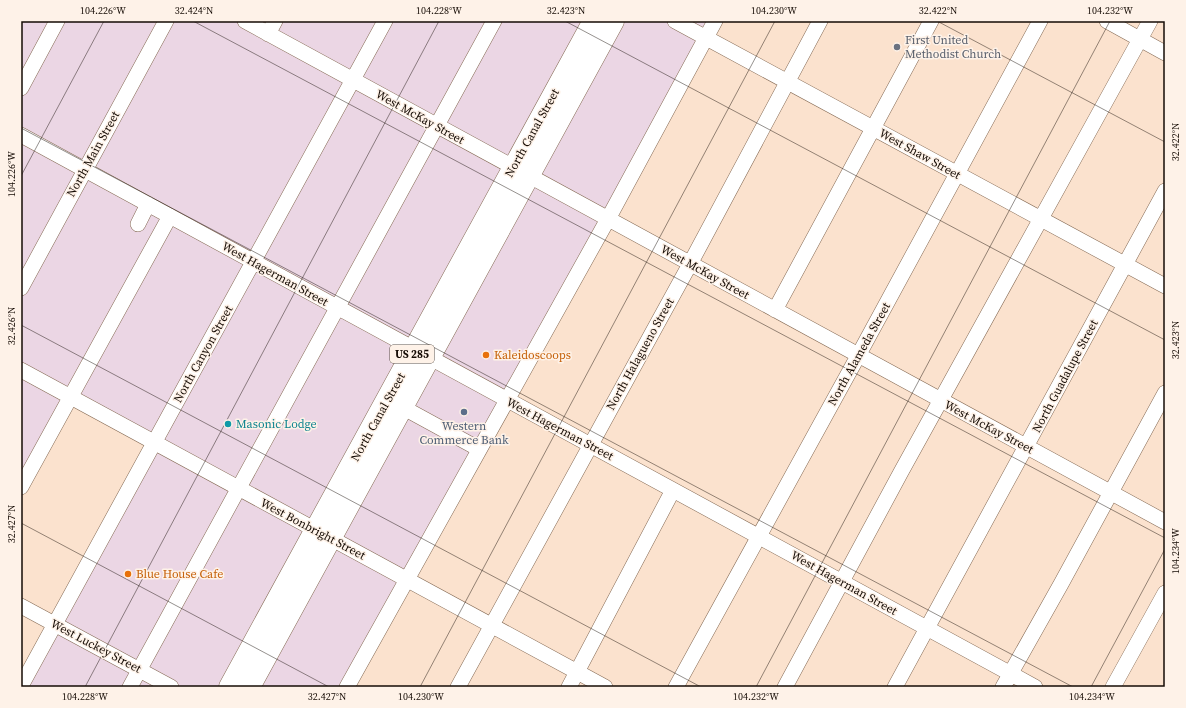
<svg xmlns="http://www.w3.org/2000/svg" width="1186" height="708" font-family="'Source Serif 4',serif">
  <rect width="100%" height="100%" fill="#fbe2ce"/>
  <path fill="#ebd6e4" d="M21,21H715L347,687H21L154,443L71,398L21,474Z"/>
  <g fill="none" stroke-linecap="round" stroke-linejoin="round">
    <g stroke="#856a54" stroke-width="16">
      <path id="minor" d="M245,21L1165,522
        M675,21L1165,286
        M1107,21L1165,53
        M268,34L275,21
        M21,88L57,21
        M21,135L1035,687
        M138,224L148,204
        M21,288L166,21
        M775,310L931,21
        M21,370L605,687
        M402,407L479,449
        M21,487L170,216
        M21,606L171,687
        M21,686L385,21
        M130,687L494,21
        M347,687L608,219L715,21
        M458,687L690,264L820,21
        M569,687L673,490
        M676,687L858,356L1040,21
        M785,687L901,472L1150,21
        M895,687L1165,191
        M1003,687L1061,584L1165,393
        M1113,687L1165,593"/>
    </g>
    <g stroke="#856a54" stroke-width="23">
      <path id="highway" d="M230,687L594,21
        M249,687L613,21"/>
    </g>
    <use href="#minor" stroke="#fff" stroke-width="15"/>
    <use href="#highway" stroke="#fff" stroke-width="22"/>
  </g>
  <path fill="none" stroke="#150b04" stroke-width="1" stroke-opacity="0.45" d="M193,21L1165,538M565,21L1165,340M937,21L1165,142M21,128L1073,687M21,176L104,21M21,325L701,687M21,523L329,687M85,687L439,21M420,687L775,21M756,687L1110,21M1091,687L1165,549"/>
  <circle fill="#6b7280" stroke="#fef2e8" stroke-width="1.5" cx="897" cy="47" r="4"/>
  <g fill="#e8710a" stroke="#fef2e8" stroke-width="1.5">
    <circle cx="486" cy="355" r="4"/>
    <circle cx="128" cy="574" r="4"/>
  </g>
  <circle fill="#5c6f8a" stroke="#fef2e8" stroke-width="1.5" cx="464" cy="412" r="4"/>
  <circle fill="#0f9aa8" stroke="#fef2e8" stroke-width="1.5" cx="228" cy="424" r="4"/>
  <g text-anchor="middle" stroke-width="3" stroke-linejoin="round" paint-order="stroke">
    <rect fill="#fef2e8" stroke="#5b5048" stroke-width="1" x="390" y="345" width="44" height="18" rx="3"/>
    <g font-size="11" font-weight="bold" fill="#150b04">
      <text x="412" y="358">US 285</text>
    </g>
    <g font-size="12" fill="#5b616d" stroke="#fef2e8" text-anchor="start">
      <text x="905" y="44">First United<tspan x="905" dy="14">Methodist Church</tspan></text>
    </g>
    <g font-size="12" fill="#150b04" stroke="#fef2e8">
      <text transform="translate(420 117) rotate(29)" y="4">West McKay Street</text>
      <text transform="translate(532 133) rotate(-61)" y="4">North Canal Street</text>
      <text transform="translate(93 154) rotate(-61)" y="4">North Main Street</text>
      <text transform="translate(920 154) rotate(29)" y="4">West Shaw Street</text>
      <text transform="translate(705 272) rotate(29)" y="4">West McKay Street</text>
      <text transform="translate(275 274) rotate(29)" y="4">West Hagerman Street</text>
      <text transform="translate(203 354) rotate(-61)" y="4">North Canyon Street</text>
      <text transform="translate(640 354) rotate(-61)" y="4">North Halagueno Street</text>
      <text transform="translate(859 354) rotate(-61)" y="4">North Alameda Street</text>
      <text transform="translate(1065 376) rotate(-62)" y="4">North Guadalupe Street</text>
      <text transform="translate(378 417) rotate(-61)" y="4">North Canal Street</text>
      <text transform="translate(989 427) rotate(28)" y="4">West McKay Street</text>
      <text transform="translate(560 429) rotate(28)" y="4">West Hagerman Street</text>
      <text transform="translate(313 529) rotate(28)" y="4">West Bonbright Street</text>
      <text transform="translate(844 583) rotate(29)" y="4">West Hagerman Street</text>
      <text transform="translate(96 646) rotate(28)" y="4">West Luckey Street</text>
    </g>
    <g font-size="12" fill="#c56008" stroke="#fef2e8" text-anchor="start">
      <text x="494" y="359">Kaleidoscoops</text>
      <text x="136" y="578">Blue House Cafe</text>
    </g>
    <g font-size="12" fill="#0d838f" stroke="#fef2e8" text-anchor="start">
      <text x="236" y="428">Masonic Lodge</text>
    </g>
    <g font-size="12" fill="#4e5e75" stroke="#fef2e8">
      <text x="464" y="430">Western<tspan x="464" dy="14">Commerce Bank</tspan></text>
    </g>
  </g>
  <rect width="1186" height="708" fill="none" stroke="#fef2e8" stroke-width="44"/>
  <rect x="22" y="22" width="1142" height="664" fill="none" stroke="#150b04" stroke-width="1.5"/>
  <g font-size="10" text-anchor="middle" fill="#150b04">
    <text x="103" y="14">104.226°W</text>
    <text x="194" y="14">32.424°N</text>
    <text x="439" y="14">104.228°W</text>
    <text x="566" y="14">32.423°N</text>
    <text x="774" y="14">104.230°W</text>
    <text x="938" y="14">32.422°N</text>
    <text x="1110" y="14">104.232°W</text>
    <text transform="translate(1175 142) rotate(-90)" y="4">32.422°N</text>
    <text transform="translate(11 174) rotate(-90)" y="4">104.226°W</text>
    <text transform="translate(11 326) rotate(-90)" y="4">32.426°N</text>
    <text transform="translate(1175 340) rotate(-90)" y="4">32.423°N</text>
    <text transform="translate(11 524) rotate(-90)" y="4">32.427°N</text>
    <text transform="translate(1175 551) rotate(-90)" y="4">104.234°W</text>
    <text x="85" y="700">104.228°W</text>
    <text x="327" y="700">32.427°N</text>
    <text x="421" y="700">104.230°W</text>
    <text x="756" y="700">104.232°W</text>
    <text x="1092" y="700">104.234°W</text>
  </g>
</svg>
